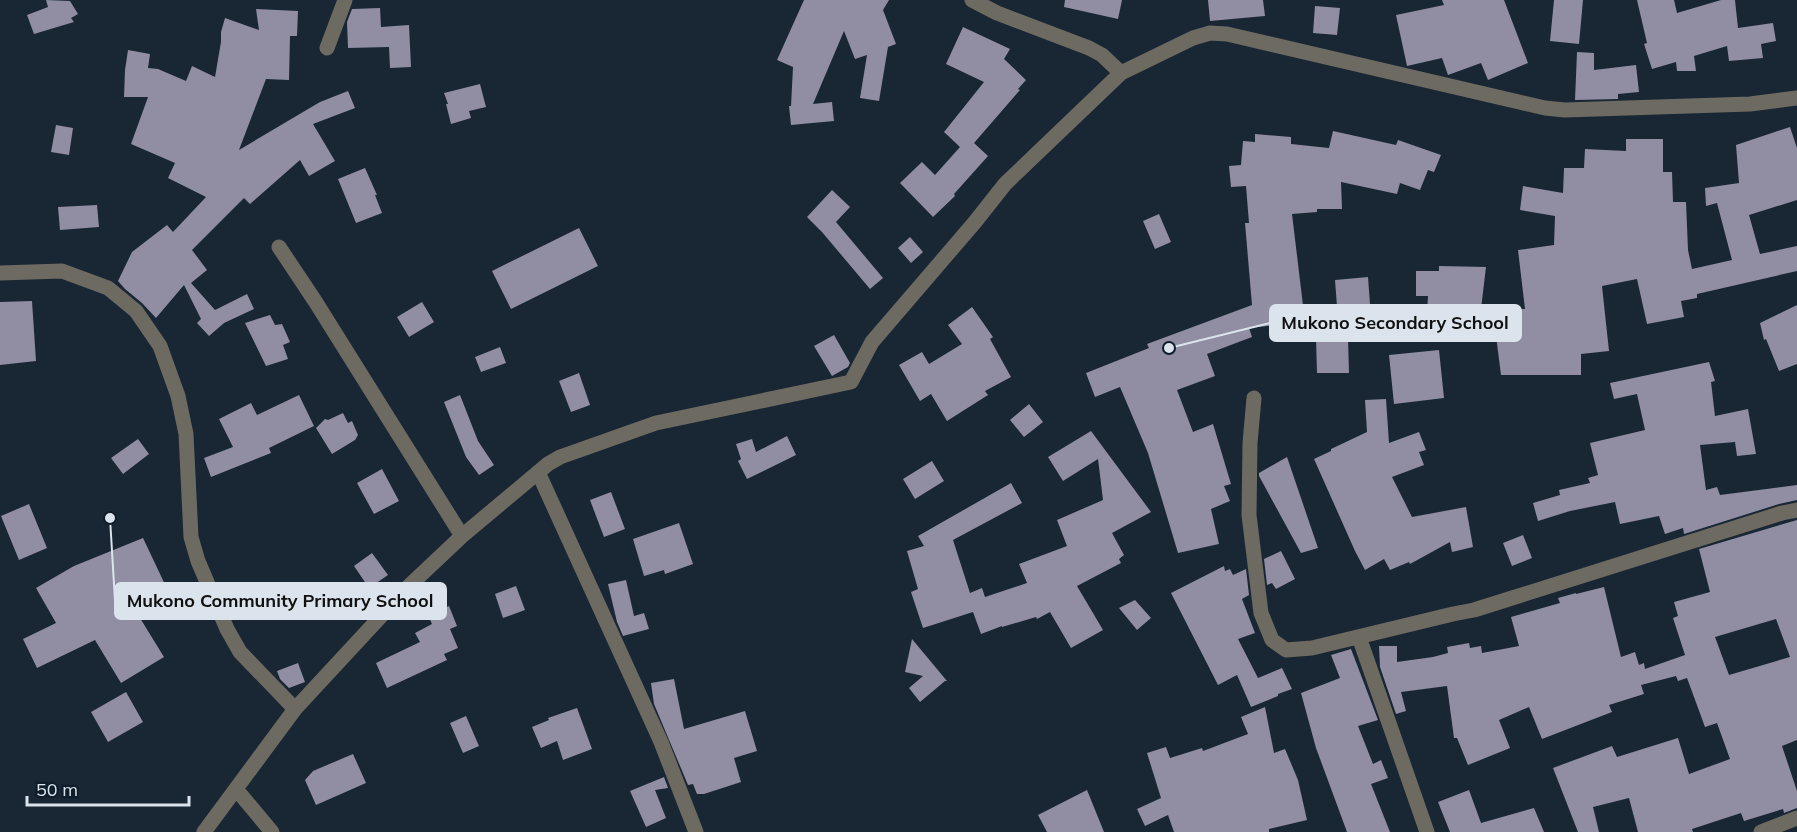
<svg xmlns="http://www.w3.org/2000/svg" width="1797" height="832" font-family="Mulish,sans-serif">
  <rect width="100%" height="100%" fill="#192634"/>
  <path fill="#918da3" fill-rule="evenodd" d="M46,0L70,1L78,14L71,18L74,22L34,34L27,15L48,7Z
    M804,0H889L883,10L896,44L888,47L879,101L860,98L867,55L855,59L844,31L813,104L832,102L834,121L791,125L789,106H791L793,67L777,60Z
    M1065,0H1122L1118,19L1064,7Z
    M1208,0H1263L1265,16L1210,21Z
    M1442,0H1504L1528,63L1488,80L1481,63L1448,75L1442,58L1407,66L1396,15L1444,5Z
    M1554,0H1583L1579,44L1550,41Z
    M1637,0H1674L1677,13L1721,0H1735L1738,28L1773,23L1776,41L1761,44L1763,58L1729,61L1727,46L1694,56L1696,71H1677L1676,62L1652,69L1644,44L1647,43Z
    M1315,6L1340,8L1337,35L1313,33Z
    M380,8L381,27L409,25L411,67L390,68L389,47L348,48L347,22L352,9Z
    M256,9L298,11L297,36H290L289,80L266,79L239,150L320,102L348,91L355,108L313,124L335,161L309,176L300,160L250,204L244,198L192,250L207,270L191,283L215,310L247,294L254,309L224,323L209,336L197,323L201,319L184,285L156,318L142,303L125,289L118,281L132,252L167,225L173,232L206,197L168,178L175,163L131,144L148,97H124L125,70L128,50L150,54L148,68L158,69L186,81L192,66L215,77L221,42V32L225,18L259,30Z
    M963,27L1010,49L1004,59L1026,80L1018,89L1020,90L974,143L988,156L954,194L955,196L933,217L900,183L922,162L935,175L960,147L944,132L984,82L946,64Z
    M1577,52L1594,53V70L1636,65L1639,92L1618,94V99L1575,100Z
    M480,84L486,107L469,111L471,118L451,124L446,104H448L444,93Z
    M56,125L73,128L69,155L51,152Z
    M1790,127L1797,148V200L1749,215L1760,254L1797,246V271L1697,294V298L1681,301L1684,317L1647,324L1637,279L1602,286L1609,351L1581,354V375H1501L1496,336L1426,331L1428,296H1416V271H1439V266L1486,267L1481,309H1525L1518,250L1554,245L1555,216L1520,210L1523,186L1563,193L1564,168H1584L1585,149L1626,151V139H1663V172H1672L1673,202H1686L1688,250L1692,269L1732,260L1717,203L1706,206L1705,188L1739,183L1736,145Z
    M1333,131L1396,145L1398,140L1441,155L1434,172L1428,170L1420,190L1400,183L1397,194L1341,182L1342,209H1317V212L1292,214L1305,322L1249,328L1252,337L1207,354L1215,376L1177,390L1193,432L1213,424L1231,484L1224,486L1230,501L1211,509L1219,544L1178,553L1148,453L1120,387L1095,397L1086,373L1149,348L1147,344L1252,305L1245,223H1249L1246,186L1231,187L1229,166L1241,165L1243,141L1255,142V134L1291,137V144L1329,148Z
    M365,168L377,195H375L382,213L356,223L338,179Z
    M832,190L850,207L836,222L883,278L870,289L822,232L807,217Z
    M97,205L99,227L60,230L58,207Z
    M1159,214L1171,242L1155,249L1143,221Z
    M579,228L598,266L511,309L492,271Z
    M910,237L923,252L911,263L898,248Z
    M1368,277L1372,331L1339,333L1335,280Z
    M32,301L36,361L0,365V302Z
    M422,302L434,322L409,337L397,317Z
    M1797,305V364L1779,371L1766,339L1764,340L1760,323Z
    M972,307L993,337L990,339L1011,377L985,391L988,395L947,421L931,394L920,401L899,365L922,352L929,364L962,344L948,325Z
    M270,315L275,325L282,324L290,342L283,345L288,359L266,366L245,323Z
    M834,335L850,363L848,367L832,376L814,346Z
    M1348,338L1349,373H1317L1316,339Z
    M500,347L506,363L481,372L475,357Z
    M1439,350L1444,398L1394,404L1389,355Z
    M1709,362L1715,381L1711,382L1715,416L1748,409L1756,454L1737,456L1735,442L1700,445L1706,490L1717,487L1720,495L1797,485V500L1779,504L1684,534L1683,528L1665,534L1659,516L1620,524L1615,502L1570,511L1538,521L1533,503L1560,495L1559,490L1590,483L1588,478L1598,475L1590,443L1645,430L1637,394L1614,399L1610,383Z
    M579,373L590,405L571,412L559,381Z
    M299,395L314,426L269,448L271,453L211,477L204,458L233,447L219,419L251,403L257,415Z
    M460,395L478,441L494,465L479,475L466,457L444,402Z
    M1386,399L1389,443L1419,432L1426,450L1419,452L1424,465L1392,477L1412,517L1466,507L1473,547L1452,552L1450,542L1410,564L1409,562L1390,570L1384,559L1365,570L1355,551L1314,459L1331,451V449L1367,432L1365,400Z
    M1029,404L1043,422L1024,437L1010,420Z
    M343,413L348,423L352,421L358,435L355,440L332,454L316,428L325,419L328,420Z
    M1091,431L1151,512L1112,533L1124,555L1119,559L1121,563L1077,586L1103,630L1071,648L1050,612L1037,619L1036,617L1002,627V626L981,634L973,612L923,628L911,592L918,589L907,551L924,546L918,536L1011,483L1022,503L953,540L970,593L982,588L985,597L1027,583L1019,564L1067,546L1057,520L1103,500L1098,459L1063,481L1048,457Z
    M787,436L796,455L747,479L738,461L741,459L736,444L752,439L756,452Z
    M138,439L149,454L123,474L111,458Z
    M1287,457L1318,548L1301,553L1259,476V473Z
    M932,461L944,481L915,499L903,479Z
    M382,469L399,501L374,514L357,483Z
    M611,492L625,529L604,537L590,500Z
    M29,504L47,548L19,560L1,516Z
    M1797,520V740L1782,746L1797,791V808L1784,813L1783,809L1744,821L1741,813L1692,829L1693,832H1638L1629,798L1593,807L1599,832H1578L1553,768L1612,746L1617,757L1678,738L1689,774L1730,759L1717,723L1705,727L1687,678L1678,681L1676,676L1641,685L1644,694L1609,705L1612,712L1542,739L1529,707L1499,720L1510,748L1468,765L1457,738H1454L1447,686L1401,692L1406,711L1396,714L1380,667L1379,646H1397V662L1433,657L1448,653L1447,647L1469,643L1470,648L1481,646L1482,653L1519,646L1511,617L1560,603L1558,598L1576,593V594L1604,587L1621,657L1635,652L1639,665L1644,663L1645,669L1685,655L1673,618L1678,616L1674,602L1710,592L1699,549ZM1776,619L1790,657L1729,675L1715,637Z
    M679,523L693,564L665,574L664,570L644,576L633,539Z
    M1523,535L1532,558L1512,566L1503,543Z
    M143,538L170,595L141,610L144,616L140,618L164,657L121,683L95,640L37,668L23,639L56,623L36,588L74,566Z
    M1281,551L1295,579L1276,589L1272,583L1267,585L1264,559Z
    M372,553L388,575L369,588L354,566Z
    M1224,566L1225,571L1230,569L1233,575L1246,569L1249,595L1242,599L1255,633L1238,639L1258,678L1282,668L1292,689L1278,694V696L1251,707L1237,675L1218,685L1171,593Z
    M626,580L634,616L644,613L649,629L623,636L617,622L608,584Z
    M516,586L525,610L503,618L495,594Z
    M1135,600L1151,618L1137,630L1119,608Z
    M449,606L457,626L450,629L458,648L444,654L447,660L387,688L376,663L420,642L415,633L432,624L428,615Z
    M912,639L947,681H945L920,702L909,688L923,676L905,672Z
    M1351,649L1378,720L1358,726L1373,764L1381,760L1388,778L1371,784L1390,832H1347L1316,748L1301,693L1340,678L1331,655Z
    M298,663L305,682L289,688L280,679L277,671Z
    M674,679L684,729L745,711L757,751L734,758L741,782L704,794H697L693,784L688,785L654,704L651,683Z
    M126,692L143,722L108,742L91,712Z
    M1265,707L1274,753L1285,749L1298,780L1307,820L1269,829V832H1174L1168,815L1145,826L1137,809L1161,798L1147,753L1166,747L1170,758L1202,748L1203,751L1248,734L1241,717Z
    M577,708L592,749L563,760L557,741L541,748L532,727L549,720L548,718Z
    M466,716L479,746L463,753L450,723Z
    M353,754L366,783L316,805L305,780L313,771Z
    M664,777L668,788L655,790L666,818L646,827L630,791Z
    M1087,790L1104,832H1047L1038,815Z
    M1469,790L1481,823L1534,808L1544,832H1450L1438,802Z"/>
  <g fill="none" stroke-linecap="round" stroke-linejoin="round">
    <path stroke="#6d6a61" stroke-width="15" d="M972,0L997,13L1089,48L1102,55L1121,73
      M327,48L345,0
      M279,247L315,301L462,536
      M0,273L62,271L108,288L136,311L160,346L178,396L186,434L191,537L198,561L227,629L240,652L295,709
      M1254,398L1250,443L1249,515L1261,613L1272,640L1286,650L1312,648L1453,614L1474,610L1782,513L1797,510
      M538,472L661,742L696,832
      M1359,637L1427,832
      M236,789L272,832
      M204,832L295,709L409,586L462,536L548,464L560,457L656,423L851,382L872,342L975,222L1005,184L1121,73L1193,38L1210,33L1227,34L1545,108L1565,110L1750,104L1797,98
      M1761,832L1797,818"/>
  </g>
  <path fill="none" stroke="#dbe4ed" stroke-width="2" d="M1169 348L1270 323M110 518L115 601"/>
  <g fill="#dbe4ed" stroke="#0f1c2a" stroke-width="2">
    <circle cx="1169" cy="348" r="6"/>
    <circle cx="110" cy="518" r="6"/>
  </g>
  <g fill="#dbe4ed" stroke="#dbe4ed" stroke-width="2">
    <rect x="1270" y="305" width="251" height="36" rx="6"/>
    <rect x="115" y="583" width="331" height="36" rx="6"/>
  </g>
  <g font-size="18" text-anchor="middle" font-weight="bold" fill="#111">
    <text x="1395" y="329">Mukono Secondary School</text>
    <text x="280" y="607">Mukono Community Primary School</text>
  </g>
  <path d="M27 796v9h162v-9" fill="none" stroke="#dbe4ed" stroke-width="3"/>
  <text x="36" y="796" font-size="18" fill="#dbe4ed" stroke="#0f1c2a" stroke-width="4.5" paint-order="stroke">50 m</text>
</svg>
